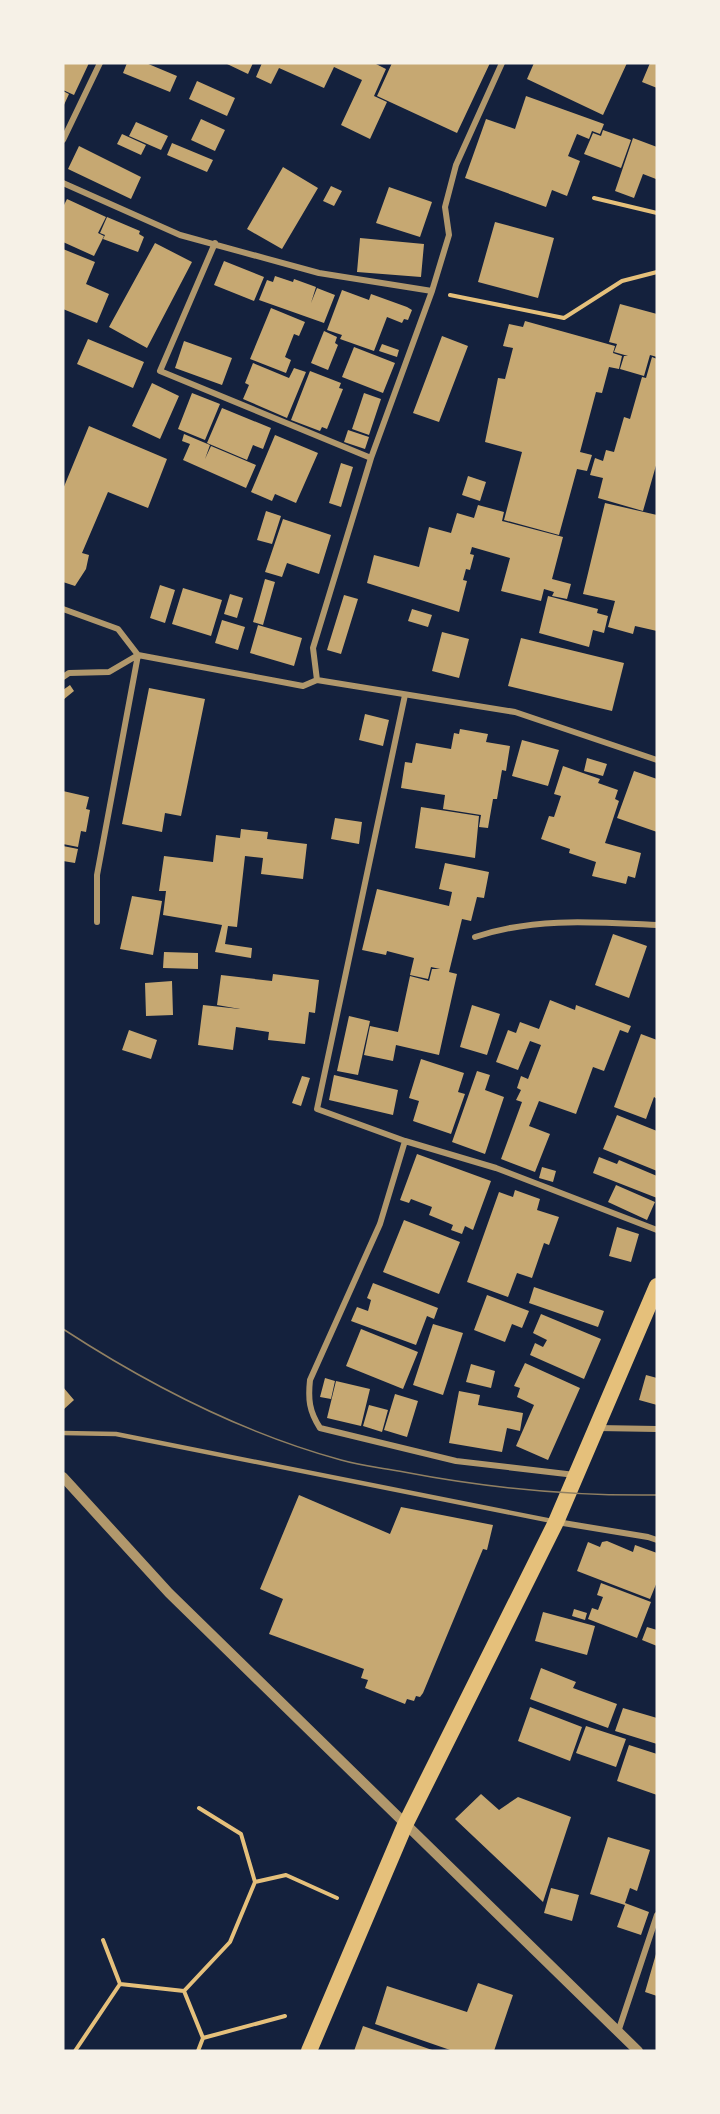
<svg xmlns="http://www.w3.org/2000/svg" width="720" height="2114" font-family="'Titillium Web',sans-serif">
  <rect width="100%" height="100%" fill="#14213d"/>
  <path fill="#c6a872" d="M63,63H89L74,95L63,90Z
    M127,63H146L177,76L170,92L123,73Z
    M225,63H253L248,74Z
    M262,63H374L386,69L374,96L387,102L370,139L341,125L362,80L334,67L324,88L279,68L271,84L256,77Z
    M392,63H490L457,133L377,96Z
    M534,63H627L603,115L527,79Z
    M650,63H657V88L642,82Z
    M197,81L235,98L227,116L189,99Z
    M63,91L69,94L63,107Z
    M526,96L604,124L600,134L592,131L589,139L577,134L568,156L580,161L567,196L552,190L546,207L465,178L486,119L515,129Z
    M201,119L225,130L215,151L191,140Z
    M136,122L168,136L161,150L129,136Z
    M603,130L631,140L621,168L584,154L593,133L601,136Z
    M122,134L146,145L141,155L117,144Z
    M633,138L657,147L656,179L643,174L634,198L615,191Z
    M172,143L213,160L207,172L167,155Z
    M79,146L141,177L131,199L68,169Z
    M283,167L318,188L282,249L247,229Z
    M331,186L342,191L334,206L323,201Z
    M389,187L432,202L420,237L376,223Z
    M67,199L106,217L98,233L104,236L94,256L63,242V207Z
    M107,217L140,231L139,234L144,237L138,252L103,239L105,235L100,233Z
    M495,222L554,238L538,298L478,282Z
    M360,238L424,244L421,277L357,272Z
    M155,243L192,262L147,348L109,327Z
    M63,249L95,262L86,284L109,294L97,323L63,309Z
    M224,261L264,277L254,301L214,285Z
    M275,276L293,282L294,279L316,287L311,303L317,288L335,295L324,323L259,300L267,280L273,282Z
    M342,290L369,300L371,294L407,307L412,310L408,320L404,319L402,323L387,317L374,351L340,339L342,335L327,330Z
    M620,304L657,314V357L650,355L644,376L620,369L624,356H628L614,352L617,344L609,342Z
    M271,308L305,322L299,336L294,334L285,357L291,360L286,373L250,359Z
    M525,321L615,346L613,353L622,356L619,369L609,367L602,393L596,392L580,452L592,455L587,471L577,469L559,535L504,520L522,452L485,442L498,378L505,379L513,348L503,346L509,324L523,327Z
    M324,331L337,337L335,343L338,345L328,370L311,363Z
    M442,336L468,346L439,422L413,413Z
    M88,339L144,362L133,388L77,364Z
    M184,341L232,358L222,385L175,368Z
    M382,344L399,350L397,357L379,351Z
    M354,347L395,363L383,393L342,377Z
    M652,357L657,359V462L643,511L598,498L603,478L590,475L595,458L603,461L606,450L614,452L624,417L630,419L642,377L646,378Z
    M253,363L289,378L294,368L306,372L287,418L243,399L249,385L245,383Z
    M310,371L341,383L339,388L343,389L327,429L322,427L320,431L291,420Z
    M152,383L179,396L160,439L132,426Z
    M192,393L220,404L205,440L178,429Z
    M364,393L381,399L369,435L352,429Z
    M222,408L271,428L263,449L253,445L247,460L207,443Z
    M89,426L167,459L148,508L108,492L82,553L89,555L86,569L75,586L63,582V489Z
    M348,430L369,437L365,449L344,442Z
    M184,434L210,445L205,459L211,446L256,465L246,488L183,460L190,444L182,441Z
    M275,435L318,453L296,503L275,494L272,501L251,492Z
    M341,463L353,467L341,507L329,503Z
    M468,476L486,482L480,501L462,495Z
    M605,503L657,515V631L635,626L633,634L608,627L615,601L583,594Z
    M478,505L504,512L502,521L563,537L552,579L571,584L567,599L552,596L554,592L544,589L541,601L501,591L510,558L472,547L470,554L474,555L470,570L466,569L463,580L467,581L459,612L367,583L374,555L419,567L429,527L451,533L457,513L474,518Z
    M266,511L281,516L272,544L257,540Z
    M283,519L331,535L319,574L287,563L282,577L265,572Z
    M265,579L275,582L263,625L253,622Z
    M160,585L175,590L165,623L150,618Z
    M183,588L222,600L211,636L172,624Z
    M230,594L243,598L237,618L224,614Z
    M344,595L358,599L341,654L327,650Z
    M548,596L598,609L597,613L608,616L604,633L593,630L589,647L539,633Z
    M412,609L432,615L428,627L408,621Z
    M222,620L245,627L238,650L215,643Z
    M258,625L302,638L294,666L250,653Z
    M442,632L469,639L459,678L432,671Z
    M521,638L624,663L612,711L508,686Z
    M70,685L74,691L63,700V690Z
    M149,688L205,699L181,816L165,813L162,832L122,824Z
    M365,714L389,720L383,746L359,740Z
    M460,729L488,734L486,742L510,746L506,771L502,770L497,799H493L488,828L479,827L481,815L443,809L445,795L401,788L405,762L412,763L416,743L451,749L454,733L459,734Z
    M522,740L559,750L548,786L512,776Z
    M587,758L607,764L603,776L584,771Z
    M563,766L600,779L598,783L618,790L615,799L619,801L605,843L641,853L635,878L628,876L626,884L592,876L596,862L569,853L570,849L541,839L549,816L554,817L561,796L554,794Z
    M634,771L657,779V832L617,818Z
    M63,791L89,797L86,809L90,810L86,832L81,831L78,847L63,844Z
    M421,807L479,816L475,858L415,848Z
    M335,818L362,822L359,844L331,839Z
    M241,829L268,832L267,839L307,844L303,879L261,874L263,858L245,856L237,927L228,926L225,944L252,948L251,958L215,952L222,925L163,915L166,891H159L164,856L213,862L216,835L240,838Z
    M63,846L78,849L75,863L63,861Z
    M445,863L489,872L484,898L477,897L471,921L462,919L449,972L457,974L439,1055L396,1045L393,1061L364,1055L370,1026L398,1032L410,976L429,981L432,969H440L431,967L428,979L410,975L414,958L387,951L386,955L362,950L377,889L449,906L452,892L439,889Z
    M132,896L162,901L153,955L120,949Z
    M613,934L647,946L629,998L595,985Z
    M164,952L198,953V969L163,968Z
    M273,974L319,980L315,1013L309,1012L305,1044L268,1040L269,1032L236,1027L233,1050L198,1045L203,1005L240,1009L217,1005L221,975L272,981Z
    M172,981L173,1015L146,1016L145,983Z
    M550,1000L575,1010L576,1005L631,1026L628,1033L620,1030L604,1071L593,1067L576,1114L539,1101L529,1126L550,1134L535,1172L501,1159L522,1102L516,1100L521,1090L517,1088L521,1076L528,1079L541,1045L530,1041L518,1070L496,1062L508,1030L516,1033L520,1022L539,1029Z
    M472,1005L500,1014L487,1055L460,1047Z
    M349,1016L370,1021L358,1075L337,1071Z
    M129,1030L157,1040L151,1059L122,1050Z
    M641,1034L657,1040V1099L654,1097L646,1119L614,1107Z
    M421,1059L464,1073L458,1092L465,1094L451,1134L413,1121L419,1101L409,1098Z
    M477,1071L490,1075L485,1090L504,1097L485,1154L452,1142Z
    M334,1075L398,1090L393,1115L329,1100Z
    M302,1076L310,1078L301,1106L292,1103Z
    M617,1115L657,1131V1171L603,1149Z
    M417,1154L491,1181L473,1230L465,1226L462,1234L451,1230L453,1225L429,1215L432,1207L411,1199L409,1203L400,1200Z
    M599,1157L617,1164L619,1160L657,1176V1198L593,1173Z
    M542,1167L556,1171L553,1182L539,1178Z
    M616,1185L655,1202L647,1220L608,1202Z
    M515,1190L540,1199L537,1210L559,1217L549,1245L544,1243L532,1278L517,1273L508,1297L467,1282L499,1192L513,1197Z
    M404,1220L460,1242L439,1294L383,1272Z
    M617,1227L639,1234L631,1262L609,1256Z
    M373,1283L438,1308L434,1319L427,1316L416,1345L351,1321L357,1307L368,1311L371,1300L367,1298Z
    M534,1287L604,1311L598,1327L529,1303Z
    M487,1295L529,1311L522,1328L512,1324L505,1342L474,1330Z
    M541,1314L601,1339L584,1379L530,1355L535,1343L543,1347L547,1340L533,1333Z
    M433,1324L463,1333L443,1395L413,1385Z
    M361,1329L418,1352L403,1389L346,1366Z
    M525,1363L580,1388L548,1460L516,1446L534,1405L517,1397L520,1388L514,1386Z
    M471,1364L495,1371L491,1388L466,1382Z
    M646,1375L657,1378V1405L639,1400Z
    M325,1378L335,1381L331,1399L320,1397Z
    M336,1381L370,1389L361,1426L327,1418Z
    M63,1387L74,1400L63,1410Z
    M459,1391L480,1395L478,1405L523,1413L520,1431L507,1428L502,1452L449,1443Z
    M395,1394L418,1401L407,1437L384,1430Z
    M369,1405L388,1410L382,1432L363,1426Z
    M299,1495L390,1534L401,1507L493,1525L487,1550L483,1549L423,1693L420,1697L416,1696L414,1701L407,1699L405,1704L365,1688L368,1680L361,1678L364,1669L269,1634L283,1599L260,1589Z
    M607,1541L633,1552L635,1545L657,1553V1582L650,1599L577,1571L588,1542L600,1547L602,1542Z
    M601,1583L651,1602L637,1638L588,1619L592,1608L598,1610L603,1597L597,1595Z
    M574,1609L587,1613L585,1620L572,1616Z
    M543,1612L595,1626L587,1655L535,1641Z
    M647,1627L657,1630V1646L642,1640Z
    M541,1668L576,1682L573,1688L617,1704L608,1728L530,1699Z
    M530,1707L582,1727L570,1761L518,1741Z
    M623,1708L657,1718V1744L615,1731Z
    M586,1726L626,1739L616,1767L576,1753Z
    M629,1745L657,1754V1795L617,1781Z
    M481,1794L499,1810L518,1797L571,1817L543,1902L455,1819Z
    M608,1837L650,1850L637,1891L630,1888L625,1903L649,1912L641,1935L617,1927L625,1905L590,1894Z
    M551,1888L579,1895L572,1921L544,1913Z
    M656,1954H657V1996L645,1992Z
    M478,1983L513,1995L494,2051H453L375,2024L387,1986L467,2012Z
    M363,2026L435,2051H354Z"/>
  <g fill="none" stroke-linecap="round" stroke-linejoin="round">
    <path stroke="#e5c07b" stroke-width="4" d="M594,198L657,213
      M450,295L564,318L622,281L657,272
      M255,1882L286,1875L337,1898
      M103,1940L120,1984
      M184,1991L230,1942L255,1882L241,1834L199,1808
      M203,2038L285,2016
      M75,2051L120,1984L184,1991L203,2038L198,2051"/>
    <path stroke="#b1986c" stroke-width="4.5" d="M63,1433L116,1434L552,1521"/>
    <path stroke="#b1986c" stroke-width="6" d="M63,140L100,63
      M63,183L180,235L319,273L432,291L371,458L313,648L317,680
      M215,243L160,371L371,458
      M432,291L449,235L445,207L456,165L502,63
      M63,609L118,629L138,655L303,686L317,680L515,712L657,760
      M63,677L69,673L109,672L138,655
      M405,695L317,1109L405,1141L496,1168L657,1230
      M97,922V875L138,655
      M475,937C535,917 595,922 657,925
      M405,1141L380,1224L310,1380C308,1399 309,1411 320,1428L456,1461L575,1475
      M598,1428L657,1429
      M557,1522L648,1537L657,1540
      M618,2032L657,1915"/>
    <path stroke="#b1986c" stroke-width="10" d="M63,1477L169,1593L638,2051"/>
    <path stroke="#e5c07b" stroke-width="16" d="M309,2051L405,1825L556,1522L657,1286"/>
    <path stroke="#918062" stroke-width="1.5" d="M63,1329C149,1385 242,1433 341,1460C362,1466 383,1468 404,1472C487,1488 573,1496 657,1495"/>
  </g>
  <rect width="720" height="2114" fill="none" stroke="#f6f1e7" stroke-width="129"/>
</svg>
